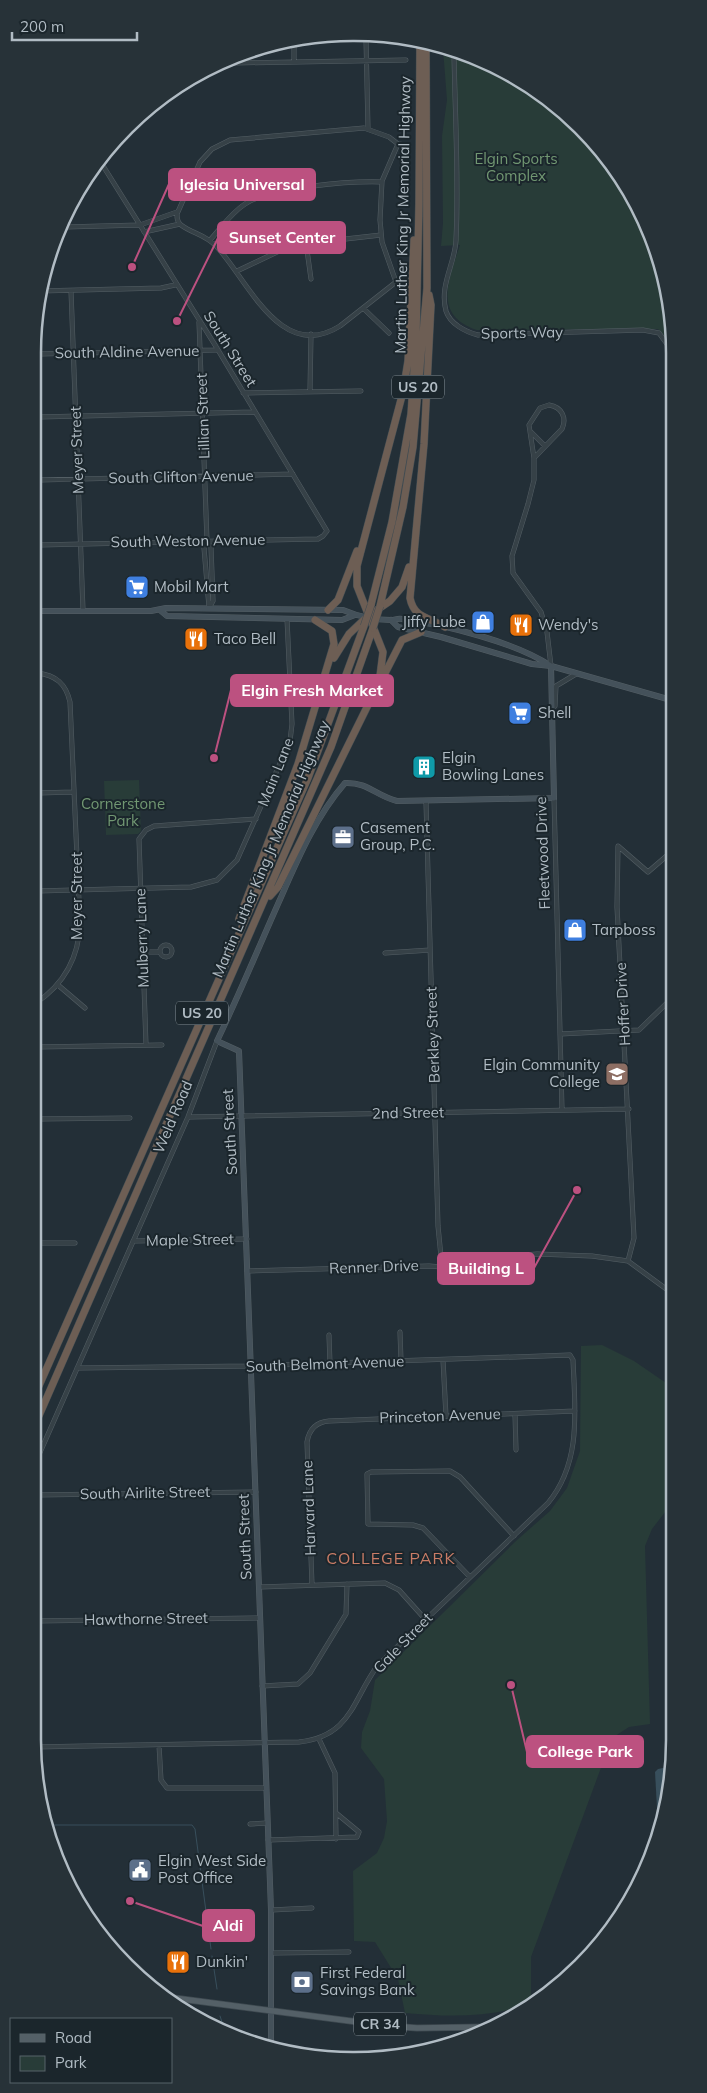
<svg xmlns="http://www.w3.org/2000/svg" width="707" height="2093" font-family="Mulish,sans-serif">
  <rect width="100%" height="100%" fill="#232f37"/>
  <path fill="#283c38" d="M443,49L514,75L581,127L641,211L672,311V345L658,329L477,330C432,315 449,279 460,245L441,246L443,223L442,136L447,100Z
    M139,780L141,831L138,834L106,835L104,781Z
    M602,1345L634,1361L669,1385V1507L652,1529L645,1546L650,1724L629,1727L612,1738L531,1957V2004C489,2018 448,2017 405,2013L398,1979L375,1942L354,1941L353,1871L377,1853L384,1838L387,1821L384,1779L361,1748L362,1732L370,1711L375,1680L517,1540L550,1511L567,1488L580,1451L581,1346Z"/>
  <path fill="#384f5c" d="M668,1767V1802L658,1826L655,1772L658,1769Z"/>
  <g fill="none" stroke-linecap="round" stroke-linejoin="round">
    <path stroke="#384f5c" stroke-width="1" d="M49,1825H192L195,1829L211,1949
      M212,1956L217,1989
      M220,2016L222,2022L231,2033"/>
    <g stroke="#545f65" stroke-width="5">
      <path id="street" d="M294,39V62
        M366,39L368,129
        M454,53C455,115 459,178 456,240C455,264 439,285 446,311C450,324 466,332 478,335L643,330L659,333L667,344L672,357
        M233,63L406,60
        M398,144L382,181L380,220L382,242L396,282L340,326C281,363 249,282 217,247C205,234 193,234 181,225C177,222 177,218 177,214L200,162L212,149L230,140L364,128L389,137L398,144L407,145
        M65,227L140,225L177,212
        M144,232L180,224
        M210,240C221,228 231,213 245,204C270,187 351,181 382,182
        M306,243L311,279
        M237,271L292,245L381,235
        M39,291L161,288L175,285
        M71,291L83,610
        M363,308L389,333
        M199,322L207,541L211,547L213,601L209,608
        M38,354L216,350
        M310,391L311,334
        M243,393L361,391
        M549,405C562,407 567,418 562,429L534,458L529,425L540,408Z
        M38,417L254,412
        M531,432L545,446
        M534,458V480L528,504L512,556L513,573L541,612L547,632L551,666
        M38,480L293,474
        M207,541L204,548L209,607
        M38,545L318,539L323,536L327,531L215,345L100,161
        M552,709L555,706L556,686L576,674
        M37,793L74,792
        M554,798L562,1110
        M426,802L438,1226L442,1267
        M36,891L191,887L217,880L237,860L290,741L292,724L287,619
        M160 951a6 6 0 1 1 12 0a6 6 0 1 1-12 0Z
        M142,952H160
        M385,953L430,950
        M58,985L85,1008
        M36,1003C64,984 79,957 80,923L70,702C66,684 56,675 37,673
        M560,1034L639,1030L670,1000
        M146,1045L139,839L146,830L154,826L256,819
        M35,1047L162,1045
        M188,1117L629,1109
        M35,1119L130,1118
        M133,1241L247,1239
        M35,1243H75
        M628,1261L634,1238L617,907L618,846L648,872L670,853
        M247,1271L429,1266L442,1267L498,1257L537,1254L592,1256L628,1261L669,1291
        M400,1332L401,1361
        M329,1335L330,1364
        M443,1360L446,1416
        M515,1414L516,1450
        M34,1466L188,1117L217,1041
        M34,1495L256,1492
        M470,1577L423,1528L413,1525L368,1524L367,1474L371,1472L450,1471L460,1477L514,1536
        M312,1585L307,1442C309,1430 316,1422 329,1421L575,1411
        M259,1587L385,1583L399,1590L425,1619
        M33,1621L260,1618
        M262,1686L298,1684L310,1673L346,1614L347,1584
        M319,1739L335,1773L336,1839
        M159,1745L161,1780L167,1788H266
        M34,1747L299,1742C352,1736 352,1700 378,1665L548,1503C582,1462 575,1409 573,1360L570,1355L250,1366L77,1368
        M250,1824L267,1823
        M268,1840L357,1837L359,1832L336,1813
        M271,1910L312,1908
        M272,1953L349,1952"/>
    </g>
    <g stroke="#545f65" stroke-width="6">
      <path id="secondary" d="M37,611H151L166,608L343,610C357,616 376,620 391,620C395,620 398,618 402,619C446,625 515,642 551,666
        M161,611L167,616L342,620L355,615
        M391,620L398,627L441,637L532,664L551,666L671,700
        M271,2046V1910L239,1051L217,1041C240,993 260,944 282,895C299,856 317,815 345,783C368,782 376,796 397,801L554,798L551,666"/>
    </g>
    <g stroke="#3f4a51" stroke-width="7">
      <path id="primary" d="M174,1998L389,2026L417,2028L487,2027"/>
    </g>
    <g stroke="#414c52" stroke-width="8">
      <path id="highway" d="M429,295L431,305L424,444L410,598C414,619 430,617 445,627
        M371,605L392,522L411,414L416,340L419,203L420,40
        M380,606L403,507L413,447L427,288L426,42
        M328,610L338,600L357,551
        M334,658L349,634L368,616L390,601L402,587L409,567
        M381,681L402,640L421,632
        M368,703L380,676L383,652L357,586V566L403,392L408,361L414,240
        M270,896L278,887L370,701
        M239,919L298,764L334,644L332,631L315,620
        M34,1397L308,778L364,626
        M34,1427L331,747L373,628"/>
    </g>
    <use href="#street" stroke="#364147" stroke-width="4"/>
    <use href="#secondary" stroke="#44515a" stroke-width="5"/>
    <use href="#primary" stroke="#546067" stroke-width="5.5"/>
    <use href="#highway" stroke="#6d5e54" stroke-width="7"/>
    <g stroke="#414c52" stroke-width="8" stroke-linecap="butt">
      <path id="highway-bridge" d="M364,626L371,605
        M373,628L380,606"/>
    </g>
    <use href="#highway-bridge" stroke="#6d5e54" stroke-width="7"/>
  </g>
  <defs>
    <g id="supermarket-square" transform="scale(1.25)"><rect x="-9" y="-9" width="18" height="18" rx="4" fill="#3f7fe0" stroke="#1b262c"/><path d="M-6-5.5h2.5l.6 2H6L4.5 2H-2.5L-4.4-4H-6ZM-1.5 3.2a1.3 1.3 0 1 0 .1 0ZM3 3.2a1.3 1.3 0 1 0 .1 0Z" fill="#fff"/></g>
    <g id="shop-square" transform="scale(1.25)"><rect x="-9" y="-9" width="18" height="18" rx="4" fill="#3f7fe0" stroke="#1b262c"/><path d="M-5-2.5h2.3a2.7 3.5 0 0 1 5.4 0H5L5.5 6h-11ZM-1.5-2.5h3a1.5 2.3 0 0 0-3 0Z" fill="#fff"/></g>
    <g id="restaurant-square" transform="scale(1.25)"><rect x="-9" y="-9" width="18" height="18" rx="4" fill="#e8710a" stroke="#1b262c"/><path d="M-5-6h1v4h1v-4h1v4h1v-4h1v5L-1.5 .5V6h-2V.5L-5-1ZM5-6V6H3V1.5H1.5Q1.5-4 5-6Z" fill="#fff"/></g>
    <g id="building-square" transform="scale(1.25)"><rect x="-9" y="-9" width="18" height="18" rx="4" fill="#0f9aa8" stroke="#1b262c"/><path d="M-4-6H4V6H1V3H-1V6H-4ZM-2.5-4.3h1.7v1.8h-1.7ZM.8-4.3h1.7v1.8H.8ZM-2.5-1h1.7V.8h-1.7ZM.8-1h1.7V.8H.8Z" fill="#fff"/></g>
    <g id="office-square" transform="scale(1.25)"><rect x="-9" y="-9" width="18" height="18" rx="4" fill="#5c6f8a" stroke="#1b262c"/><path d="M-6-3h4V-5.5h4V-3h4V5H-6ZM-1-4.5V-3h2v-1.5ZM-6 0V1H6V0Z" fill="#fff"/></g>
    <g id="university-square" transform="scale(1.25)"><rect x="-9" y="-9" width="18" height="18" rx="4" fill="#8d6e63" stroke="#1b262c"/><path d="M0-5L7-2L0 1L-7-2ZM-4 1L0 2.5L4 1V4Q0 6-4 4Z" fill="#fff"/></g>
    <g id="civic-square" transform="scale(1.25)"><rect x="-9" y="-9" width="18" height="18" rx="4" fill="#5c6f8a" stroke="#1b262c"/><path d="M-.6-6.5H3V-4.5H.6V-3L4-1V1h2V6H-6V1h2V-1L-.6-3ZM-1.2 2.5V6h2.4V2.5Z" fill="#fff"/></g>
    <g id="bank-square" transform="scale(1.25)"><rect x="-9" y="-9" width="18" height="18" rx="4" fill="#5c6f8a" stroke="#1b262c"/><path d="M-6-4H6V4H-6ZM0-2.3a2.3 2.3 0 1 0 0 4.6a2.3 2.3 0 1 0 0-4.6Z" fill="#fff"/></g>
  </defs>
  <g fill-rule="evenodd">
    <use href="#supermarket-square" x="137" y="587"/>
    <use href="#shop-square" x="483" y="622"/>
    <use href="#restaurant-square" x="521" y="625"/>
    <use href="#restaurant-square" x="196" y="639"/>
    <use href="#supermarket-square" x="520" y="713"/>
    <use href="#building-square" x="424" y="767"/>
    <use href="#office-square" x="343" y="837"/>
    <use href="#shop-square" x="575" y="930"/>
    <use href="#university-square" x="617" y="1074"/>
    <use href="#civic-square" x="140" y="1870"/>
    <use href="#restaurant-square" x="178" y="1962"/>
    <use href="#bank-square" x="302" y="1982"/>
  </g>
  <g text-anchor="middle" stroke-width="4" stroke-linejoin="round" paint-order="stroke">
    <g fill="#1b262c" stroke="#848f96" stroke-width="1">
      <rect x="392" y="375.5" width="52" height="23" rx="4"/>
      <rect x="176" y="1001.5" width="52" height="23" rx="4"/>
      <rect x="354" y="2012.5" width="52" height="23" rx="4"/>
    </g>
    <g font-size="14" font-weight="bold" fill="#b1bcc4">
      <text x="418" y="392">US 20</text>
      <text x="202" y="1018">US 20</text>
      <text x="380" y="2029">CR 34</text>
    </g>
    <g font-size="15" fill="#719772" stroke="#1b262c">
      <text x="516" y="164">Elgin Sports<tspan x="516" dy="17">Complex</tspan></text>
      <text x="123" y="809">Cornerstone<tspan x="123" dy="17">Park</tspan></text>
    </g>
    <g font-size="15" fill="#b1bcc4" stroke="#1b262c">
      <text transform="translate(403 215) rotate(-89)" y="5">Martin Luther King Jr Memorial Highway</text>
      <text transform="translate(522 333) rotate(-1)" y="5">Sports Way</text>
      <text transform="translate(230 349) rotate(58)" y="5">South Street</text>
      <text transform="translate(127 352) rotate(-1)" y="5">South Aldine Avenue</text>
      <text transform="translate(203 416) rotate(-92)" y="5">Lillian Street</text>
      <text transform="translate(77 450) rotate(-92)" y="5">Meyer Street</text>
      <text transform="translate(181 477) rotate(-1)" y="5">South Clifton Avenue</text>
      <text transform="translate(188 541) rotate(-1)" y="5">South Weston Avenue</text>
      <text transform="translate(276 772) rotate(-68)" y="5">Main Lane</text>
      <text transform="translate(271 849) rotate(-67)" y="5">Martin Luther King Jr Memorial Highway</text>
      <text transform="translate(543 853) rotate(-92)" y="5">Fleetwood Drive</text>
      <text transform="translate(77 896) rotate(-90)" y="5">Meyer Street</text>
      <text transform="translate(142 938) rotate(-92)" y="5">Mulberry Lane</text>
      <text transform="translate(623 1004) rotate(-93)" y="5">Hoffer Drive</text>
      <text transform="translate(433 1035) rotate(-92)" y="5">Berkley Street</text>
      <text transform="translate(408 1113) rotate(-1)" y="5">2nd Street</text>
      <text transform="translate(173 1117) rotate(-67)" y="5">Weld Road</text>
      <text transform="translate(230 1132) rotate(-93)" y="5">South Street</text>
      <text transform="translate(190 1240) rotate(-1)" y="5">Maple Street</text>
      <text transform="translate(374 1267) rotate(-2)" y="5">Renner Drive</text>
      <text transform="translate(325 1364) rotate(-2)" y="5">South Belmont Avenue</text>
      <text transform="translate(440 1416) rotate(-2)" y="5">Princeton Avenue</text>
      <text transform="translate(145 1493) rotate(-1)" y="5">South Airlite Street</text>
      <text transform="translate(309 1508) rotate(-92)" y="5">Harvard Lane</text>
      <text transform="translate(245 1537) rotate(-92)" y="5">South Street</text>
      <text transform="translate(146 1619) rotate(-1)" y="5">Hawthorne Street</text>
      <text transform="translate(403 1643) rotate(-46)" y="5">Gale Street</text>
    </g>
    <g font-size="15" fill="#b1bcc4" stroke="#1b262c" text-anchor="start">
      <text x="154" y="592">Mobil Mart</text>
      <text x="466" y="627" text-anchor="end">Jiffy Lube</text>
      <text x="538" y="630">Wendy's</text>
      <text x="214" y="644">Taco Bell</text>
      <text x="538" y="718">Shell</text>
      <text x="442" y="763">Elgin<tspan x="442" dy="17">Bowling Lanes</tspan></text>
      <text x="360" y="833">Casement<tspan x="360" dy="17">Group, P.C.</tspan></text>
      <text x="592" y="935">Tarpboss</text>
      <text x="600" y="1070" text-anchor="end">Elgin Community<tspan x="600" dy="17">College</tspan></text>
      <text x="158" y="1866">Elgin West Side<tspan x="158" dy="17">Post Office</tspan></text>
      <text x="196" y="1967">Dunkin'</text>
      <text x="320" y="1978">First Federal<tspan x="320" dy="17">Savings Bank</tspan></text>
    </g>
    <g font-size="16" letter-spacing="1" fill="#c97c66" stroke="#1b262c">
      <text x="391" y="1564">COLLEGE PARK</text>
    </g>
  </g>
  <path d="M0 0H707V2093H0ZM353 41H354A312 312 0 0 1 666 353V1740A312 312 0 0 1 354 2052H353A312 312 0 0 1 41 1740V353A312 312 0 0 1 353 41Z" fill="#273238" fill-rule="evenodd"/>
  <path fill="none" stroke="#b1bcc4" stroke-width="2.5" d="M353 41H354A312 312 0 0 1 666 353V1740A312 312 0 0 1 354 2052H353A312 312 0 0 1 41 1740V353A312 312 0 0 1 353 41Z"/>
  <path fill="none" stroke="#bc5180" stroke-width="2" d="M132 267L169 184M177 321L218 238M214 758L231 690M577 1190L534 1268M511 1685L527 1752M130 1901L203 1926"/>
  <g fill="#bc5180" stroke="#1b262c" stroke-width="2">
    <circle cx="132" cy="267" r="5"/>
    <circle cx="177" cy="321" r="5"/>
    <circle cx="214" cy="758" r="5"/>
    <circle cx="577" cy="1190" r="5"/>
    <circle cx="511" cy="1685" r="5"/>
    <circle cx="130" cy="1901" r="5"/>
  </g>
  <g fill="#bc5180" stroke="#bc5180" stroke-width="2">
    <rect x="169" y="169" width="146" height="31" rx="5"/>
    <rect x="218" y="222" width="127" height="31" rx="5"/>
    <rect x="231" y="675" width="162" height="31" rx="5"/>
    <rect x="438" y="1253" width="96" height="31" rx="5"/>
    <rect x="527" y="1736" width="116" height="31" rx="5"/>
    <rect x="203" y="1910" width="51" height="31" rx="5"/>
  </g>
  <g font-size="16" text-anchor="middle" font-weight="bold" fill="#fff">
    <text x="242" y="190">Iglesia Universal</text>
    <text x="282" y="243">Sunset Center</text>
    <text x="312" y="696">Elgin Fresh Market</text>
    <text x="486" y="1274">Building L</text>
    <text x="585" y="1757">College Park</text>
    <text x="228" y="1931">Aldi</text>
  </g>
  <rect x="10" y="2018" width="162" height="65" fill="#1b262c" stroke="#576269"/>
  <rect x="20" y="2034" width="25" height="8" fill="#546067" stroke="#576269"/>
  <text x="55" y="2043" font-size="15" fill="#b1bcc4">Road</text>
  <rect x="20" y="2056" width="25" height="15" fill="#283c38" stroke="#576269"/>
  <text x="55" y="2068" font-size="15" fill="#b1bcc4">Park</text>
  <path d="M12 32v8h125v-8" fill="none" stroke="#b1bcc4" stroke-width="2.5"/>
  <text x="20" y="32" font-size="15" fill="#b1bcc4" stroke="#1b262c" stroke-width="4" paint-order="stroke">200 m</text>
</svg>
